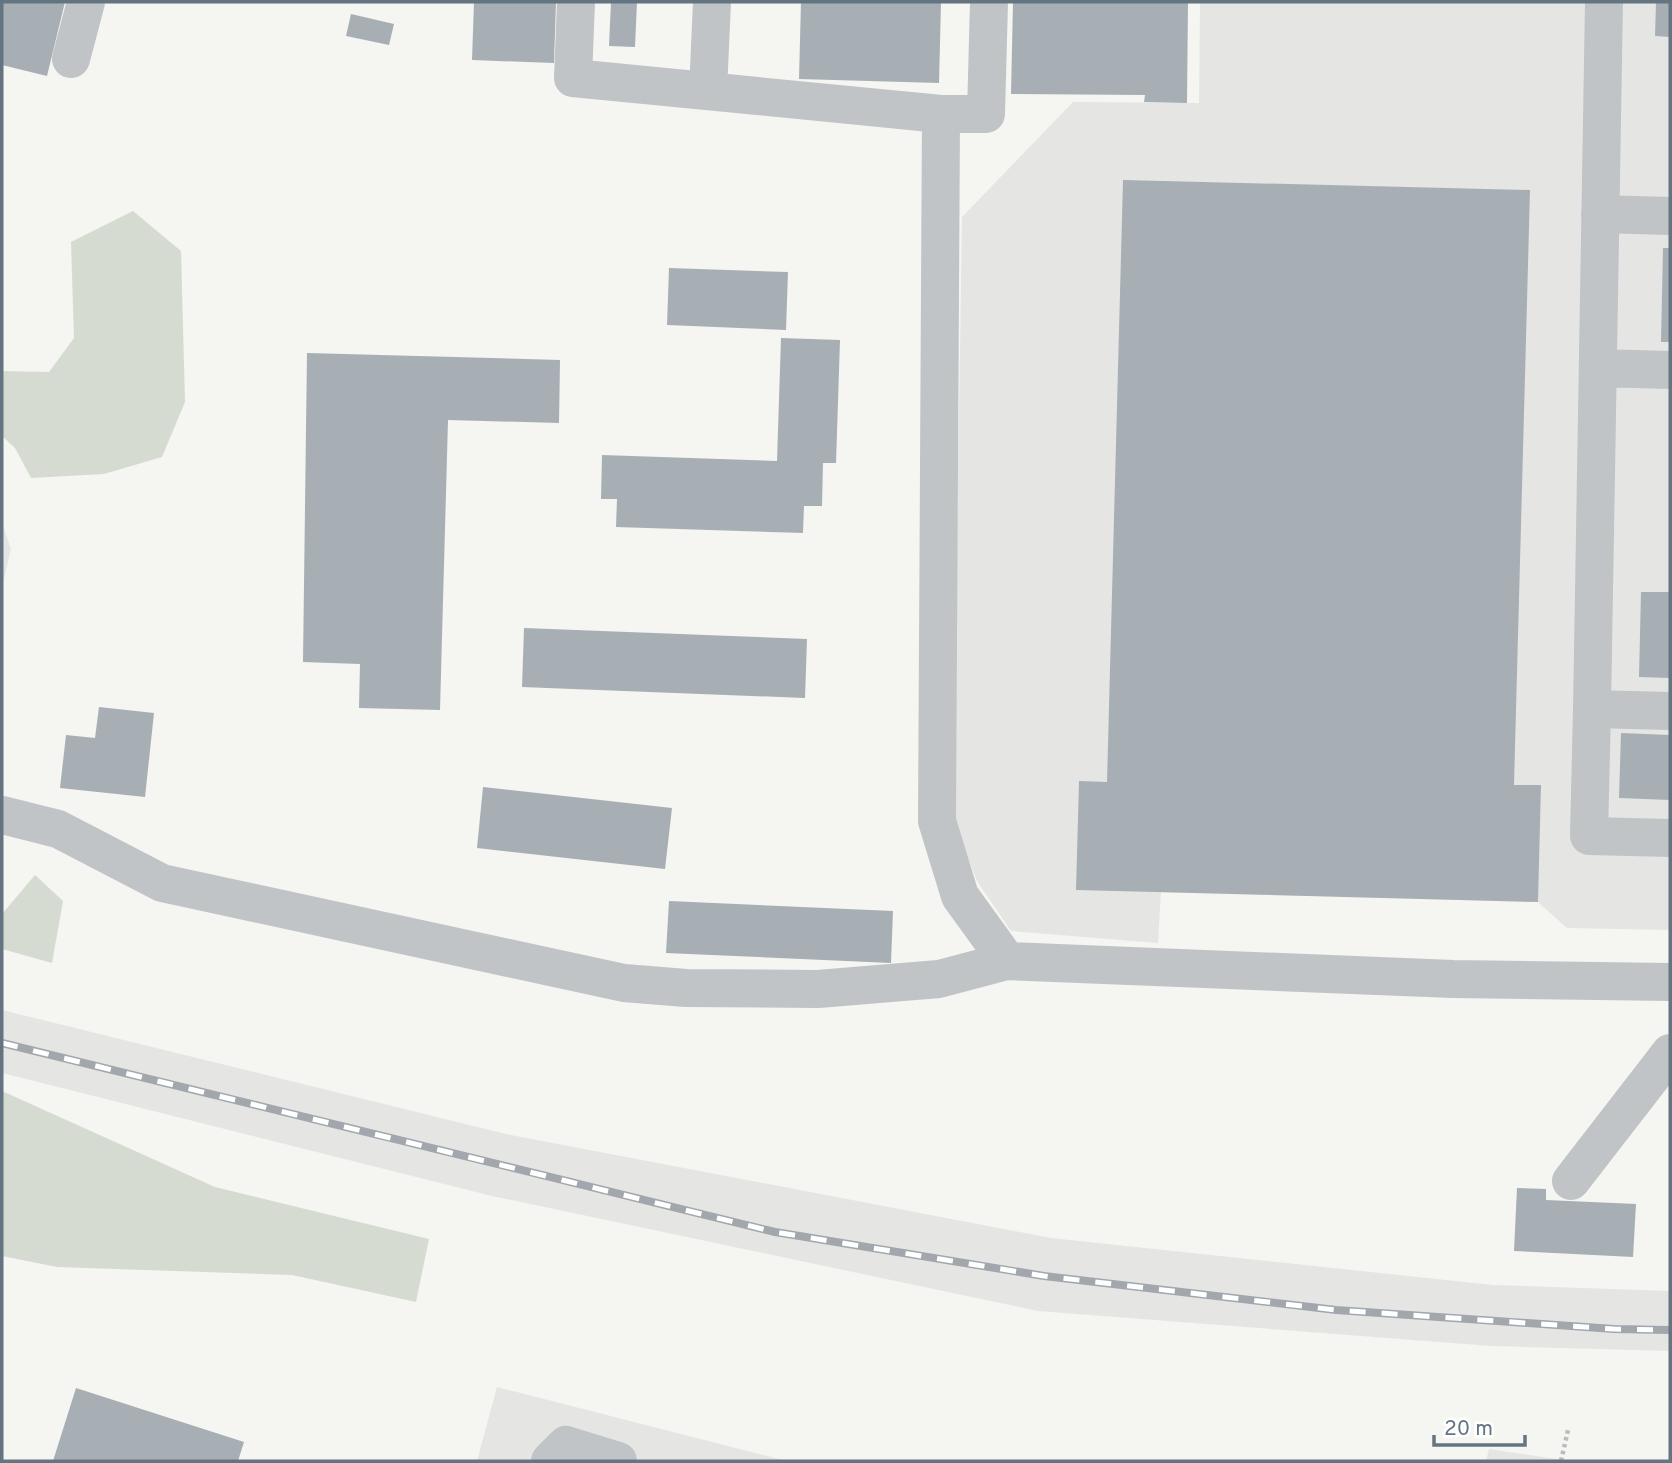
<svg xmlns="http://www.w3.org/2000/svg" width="1672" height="1463" font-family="Overpass,sans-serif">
  <rect width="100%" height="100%" fill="#f5f5f1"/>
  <path fill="#e5e6e4" d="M1200,2H1670V930L1567,928L1538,902L1161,892L1158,943L1011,931L977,881L953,819L962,217L1073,102L1199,103Z
    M2,523L11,549L2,587Z
    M2,1010L506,1134L1051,1238L1493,1285L1670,1291V1351L1491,1346L1038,1311L492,1196L2,1073Z
    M497,1387L786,1461H477Z
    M1489,1449L1570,1461H1486Z"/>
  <path fill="#d6dbd2" d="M133,211L181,251L185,402L162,457L104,474L31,478L15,448L2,436V371L49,372L74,338L71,242Z
    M35,875L63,901L52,963L2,949V914Z
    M2,1091L215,1187L429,1239L416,1302L292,1275L57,1267L2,1256Z"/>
  <path fill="#a7afb4" d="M2,2H65L47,76L2,65Z
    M474,2H556L554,63L472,60Z
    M611,2H637L635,47L609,46Z
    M801,2H941L939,83L799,79Z
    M1013,2H1188L1187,103L1144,102L1145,95L1011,94Z
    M1656,2H1670V37L1655,36Z
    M351,14L394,24L389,45L346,36Z
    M1123,180L1530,190L1514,785H1541L1538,902L1076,890L1079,781L1107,782Z
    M1663,248H1670V342H1661Z
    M669,268L788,272L786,330L667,325Z
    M781,338L840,340L836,463H823L822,506H804L803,533L616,527L617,499H601L602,455L777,461Z
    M307,353L560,360L559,423L448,420L440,710L359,708L360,664L303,662Z
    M1641,592H1670V678L1639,677Z
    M524,628L807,639L805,698L522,687Z
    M99,707L154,713L145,797L60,788L66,735L95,738Z
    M1621,733L1670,735V800L1619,798Z
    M483,787L672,808L665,869L477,848Z
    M669,901L893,911L891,963L666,953Z
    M1517,1188L1546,1189V1200L1636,1204L1633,1257L1514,1251Z
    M76,1388L244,1442L238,1461H53Z"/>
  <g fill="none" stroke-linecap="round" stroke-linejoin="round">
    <path stroke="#babcbe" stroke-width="4.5" stroke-dasharray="3.5 3.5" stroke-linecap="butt" d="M1561,1461L1568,1430"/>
    <path stroke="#c0c4c7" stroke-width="38" d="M1604,2L1592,709L1670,711
      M71,59L86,2
      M708,91L712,2
      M941,114H986L989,2
      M1600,214L1670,216
      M1598,368L1670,370
      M1592,709L1589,836L1670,838
      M2,815L58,829L162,883L624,983L686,988L818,989L939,979L1007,961L960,896L937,821L941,114L573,78L576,2
      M1007,961L1453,979L1670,982
      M1571,1181L1670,1053
      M550,1461L566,1445L618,1461"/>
    <g stroke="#a1a7ac" stroke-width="8">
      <path id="rail" d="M2,1043L775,1232L1044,1276L1336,1310L1614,1329L1670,1330"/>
    </g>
    <use href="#rail" stroke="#fff" stroke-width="5" stroke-dasharray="16" stroke-linecap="butt"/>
  </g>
  <rect width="1672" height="1463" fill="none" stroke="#647582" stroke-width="7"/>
  <path d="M1434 1435v10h91v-10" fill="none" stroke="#647582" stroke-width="3.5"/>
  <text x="1444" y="1435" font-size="21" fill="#647582" stroke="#ffffff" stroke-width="5" paint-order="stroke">20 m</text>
</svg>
